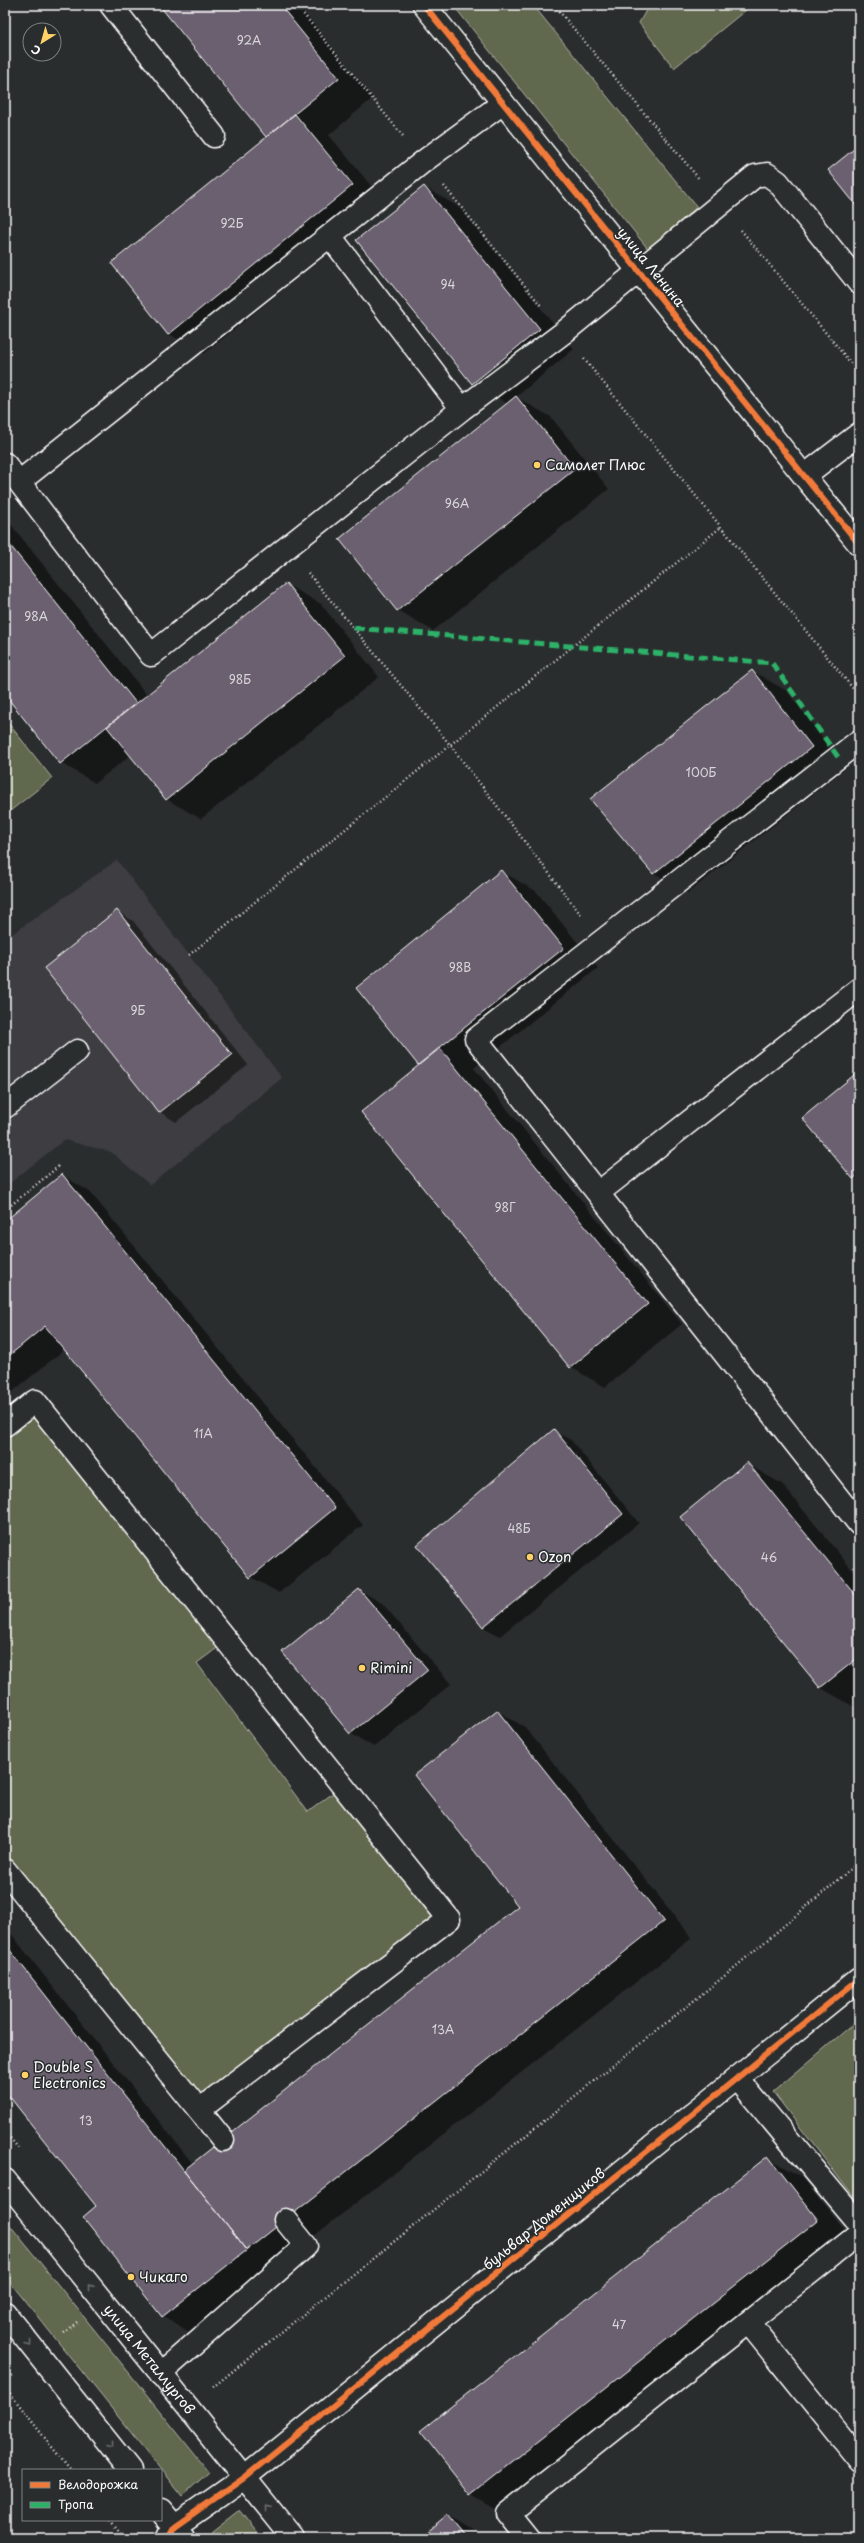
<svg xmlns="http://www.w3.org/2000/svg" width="864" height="2543" font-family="'Playpen Sans',sans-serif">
  <rect width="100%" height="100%" fill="#2a2d2e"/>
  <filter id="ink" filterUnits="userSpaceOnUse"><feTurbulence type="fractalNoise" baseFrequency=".025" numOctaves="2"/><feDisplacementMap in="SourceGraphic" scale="8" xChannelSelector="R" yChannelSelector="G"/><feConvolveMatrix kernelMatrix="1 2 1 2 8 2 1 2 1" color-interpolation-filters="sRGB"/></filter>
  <g filter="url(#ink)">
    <path fill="#3e3c42" d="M117,860L282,1078L150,1185L111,1152L64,1140L5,1187V939Z"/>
    <path fill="#61674e" stroke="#b0b3a6" d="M453,5H533L697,207L648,249Z
      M649,5H752L674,68L639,23Z
      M5,719L52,778L5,815Z
      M33,1411L220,1646L197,1663L308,1812L337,1790L440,1920L202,2102L5,1859V1433Z
      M859,2019V2204L773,2092Z
      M5,2219L209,2472L182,2496L5,2276Z
      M239,2510L261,2538H217L211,2532Z"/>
    <path fill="#0007" d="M160,5H298L373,98L329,135L387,205L204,354L169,334L268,137Z
      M424,187L459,207L574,349L516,397L551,417L609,489L433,631L398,610L340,539L508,404L473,383Z
      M5,517L147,695L286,584L321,604L379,677L201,819L166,799L131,755L95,783L61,763L5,694Z
      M752,671L787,691L846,768L688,893L654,873Z
      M501,871L536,891L598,968L474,1068L682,1324L605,1387L570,1367L420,1065L357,988Z
      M117,911L133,921L248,1065L176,1122L160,1112Z
      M859,1072V1181L853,1178Z
      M62,1175L90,1192L363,1525L279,1593L251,1577L65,1349L5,1398V1222Z
      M554,1431L571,1440L639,1523L500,1636L483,1627Z
      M747,1464L782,1484L859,1578V1705L856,1708L821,1688L681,1517Z
      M359,1590L382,1603L451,1684L374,1747L351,1734L283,1653Z
      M497,1711L525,1727L692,1938L191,2333L163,2316L97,2207L5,2090V1926L193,2164L520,1906Z
      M768,2158L803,2178L852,2240L506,2514L471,2494Z
      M448,2516L482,2537L484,2538H421Z"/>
    <path fill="#6b606f" stroke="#fff" d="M159,5H280L339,78L266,137Z
      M295,114L353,185L168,335L111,263Z
      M859,145V209L828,170Z
      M424,186L540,329L472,384L356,240Z
      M516,396L575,469L397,611L339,539Z
      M5,539L136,703L60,764L5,695Z
      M286,583L345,656L166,800L107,727Z
      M752,670L812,747L653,874L590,799Z
      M501,870L564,948L418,1065L356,988Z
      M117,910L232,1055L159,1113L44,968Z
      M440,1048L648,1304L570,1368L361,1112Z
      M859,1071V1174L853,1179L802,1118Z
      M62,1174L335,1508L250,1578L45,1326L5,1359V1221Z
      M554,1429L623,1514L483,1627L417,1545Z
      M747,1462L859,1599V1657L820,1688L680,1517Z
      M359,1589L428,1670L350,1734L282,1652Z
      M497,1710L664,1921L247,2250L184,2170L518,1906L414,1775Z
      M5,1944L247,2250L162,2317L83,2217L96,2206L5,2091Z
      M768,2156L818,2220L470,2495L420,2431Z
      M447,2515L466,2538H419Z"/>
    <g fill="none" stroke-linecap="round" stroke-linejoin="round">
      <g stroke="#fff" stroke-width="25">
        <path id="service" d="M111,5L214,136
          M462,409L563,333L755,176L767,174L778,182L859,283
          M5,464L19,482L424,161L503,103
          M804,476L859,434
          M19,482L151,655L462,409L330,236
          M859,741L476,1039L859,1524
          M5,1107L77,1051
          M598,1193L859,989
          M5,1425L35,1401L449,1919L199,2110L5,1870
          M737,2078L859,2224
          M199,2110L223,2140
          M748,2322L859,2460
          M160,2374L306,2246L285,2220
          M528,2538L508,2513L859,2234"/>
      </g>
      <g stroke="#fff" stroke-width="25">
        <path id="minor" d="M168,2538L174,2527L244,2478L859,1979"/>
      </g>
      <g stroke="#fff" stroke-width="25">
        <g id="tertiary">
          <path d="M424,5L859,544"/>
          <path id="s1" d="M5,2180L293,2538"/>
          <path d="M5,2313L130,2470"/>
          <path d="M161,2510L184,2538"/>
        </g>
      </g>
      <path stroke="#fff" stroke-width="2.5" stroke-dasharray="1 3" stroke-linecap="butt" d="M296,5L403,136
        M554,5L700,180
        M444,186L542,307
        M741,230L859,373
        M584,359L859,696
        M308,573L451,746L582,916
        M189,955L721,527
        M5,1210L59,1166
        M5,2132L20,2150
        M64,2333L77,2322
        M5,2382L12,2376
        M5,2387L70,2470
        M213,2387L727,1974L859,1862
        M109,2520L124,2538"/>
      <use href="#service" stroke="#2a2d2e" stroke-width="22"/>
      <use href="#minor" stroke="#2a2d2e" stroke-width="22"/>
      <use href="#tertiary" stroke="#2a2d2e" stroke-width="22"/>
      <path stroke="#2db169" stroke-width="5" stroke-dasharray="10 5" stroke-linecap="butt" d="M354,628L772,663L838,757"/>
      <g stroke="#2a2d2e" stroke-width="8">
        <path id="cycleway" d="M424,5L859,544
          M168,2538L174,2527L244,2478L859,1979"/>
      </g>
      <use href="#cycleway" stroke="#f17a3a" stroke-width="6"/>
    </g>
    <defs><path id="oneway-chevron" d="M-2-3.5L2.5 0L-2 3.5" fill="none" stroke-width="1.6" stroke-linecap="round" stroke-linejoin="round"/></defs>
    <g stroke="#6a6c6d">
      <use href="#oneway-chevron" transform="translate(90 2287) rotate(-129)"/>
      <use href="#oneway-chevron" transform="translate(29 2344) rotate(52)"/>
      <use href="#oneway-chevron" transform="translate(110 2445) rotate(52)"/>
      <use href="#oneway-chevron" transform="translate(268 2508) rotate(-129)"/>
    </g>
  </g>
  <g fill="#ffd166" stroke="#2a2d2e" stroke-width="1.5">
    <circle cx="537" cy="465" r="4"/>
    <circle cx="530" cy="1557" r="4"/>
    <circle cx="362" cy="1668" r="4"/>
    <circle cx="25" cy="2075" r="4"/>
    <circle cx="131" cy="2277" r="4"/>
  </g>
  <g text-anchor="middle" stroke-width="3" stroke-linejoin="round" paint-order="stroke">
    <g font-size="12" fill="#dad7db">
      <text x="249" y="45">92А</text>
      <text x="232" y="228">92Б</text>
      <text x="448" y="289">94</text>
      <text x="457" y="508">96А</text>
      <text x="36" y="621">98А</text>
      <text x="240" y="684">98Б</text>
      <text x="701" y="777">100Б</text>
      <text x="460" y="972">98В</text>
      <text x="138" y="1015">9Б</text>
      <text x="505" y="1212">98Г</text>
      <text x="203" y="1438">11А</text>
      <text x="519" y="1533">48Б</text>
      <text x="769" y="1562">46</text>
      <text x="443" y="2034">13А</text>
      <text x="86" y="2125">13</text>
      <text x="619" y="2329">47</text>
    </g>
    <g font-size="14" fill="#fff" stroke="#2a2d2e">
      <text transform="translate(651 267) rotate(51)" y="5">улица Ленина</text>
      <text transform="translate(544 2219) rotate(-39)" y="5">бульвар Доменщиков</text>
      <text dy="5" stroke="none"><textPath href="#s1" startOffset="230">улица Металлургов</textPath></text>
    </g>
    <g font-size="14" fill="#fff" stroke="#2a2d2e" text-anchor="start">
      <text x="545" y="470">Самолет Плюс</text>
      <text x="538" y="1562">Ozon</text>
      <text x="370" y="1673">Rimini</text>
      <text x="33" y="2072">Double S<tspan x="33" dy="16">Electronics</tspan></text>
      <text x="139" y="2282">Чикаго</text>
    </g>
  </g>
  <rect width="864" height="2543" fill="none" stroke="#2a2d2e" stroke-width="20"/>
  <rect x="10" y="10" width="844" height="2523" fill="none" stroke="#fff" stroke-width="1.5" filter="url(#ink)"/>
  <rect x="22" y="2469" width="140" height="52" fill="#2a2d2e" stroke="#7f8182"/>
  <rect x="30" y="2482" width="20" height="6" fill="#f17a3a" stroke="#7f8182"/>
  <text x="58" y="2489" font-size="12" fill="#ffffff">Велодорожка</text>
  <rect x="30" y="2502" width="20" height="6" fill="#2db169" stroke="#7f8182"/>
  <text x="58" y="2509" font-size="12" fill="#ffffff">Тропа</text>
  <g transform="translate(42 42) rotate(217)"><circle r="19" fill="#2a2d2e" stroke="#7f8182"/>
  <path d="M0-3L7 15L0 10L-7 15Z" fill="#ffd166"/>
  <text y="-6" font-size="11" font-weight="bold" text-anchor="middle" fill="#ffffff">С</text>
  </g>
</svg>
